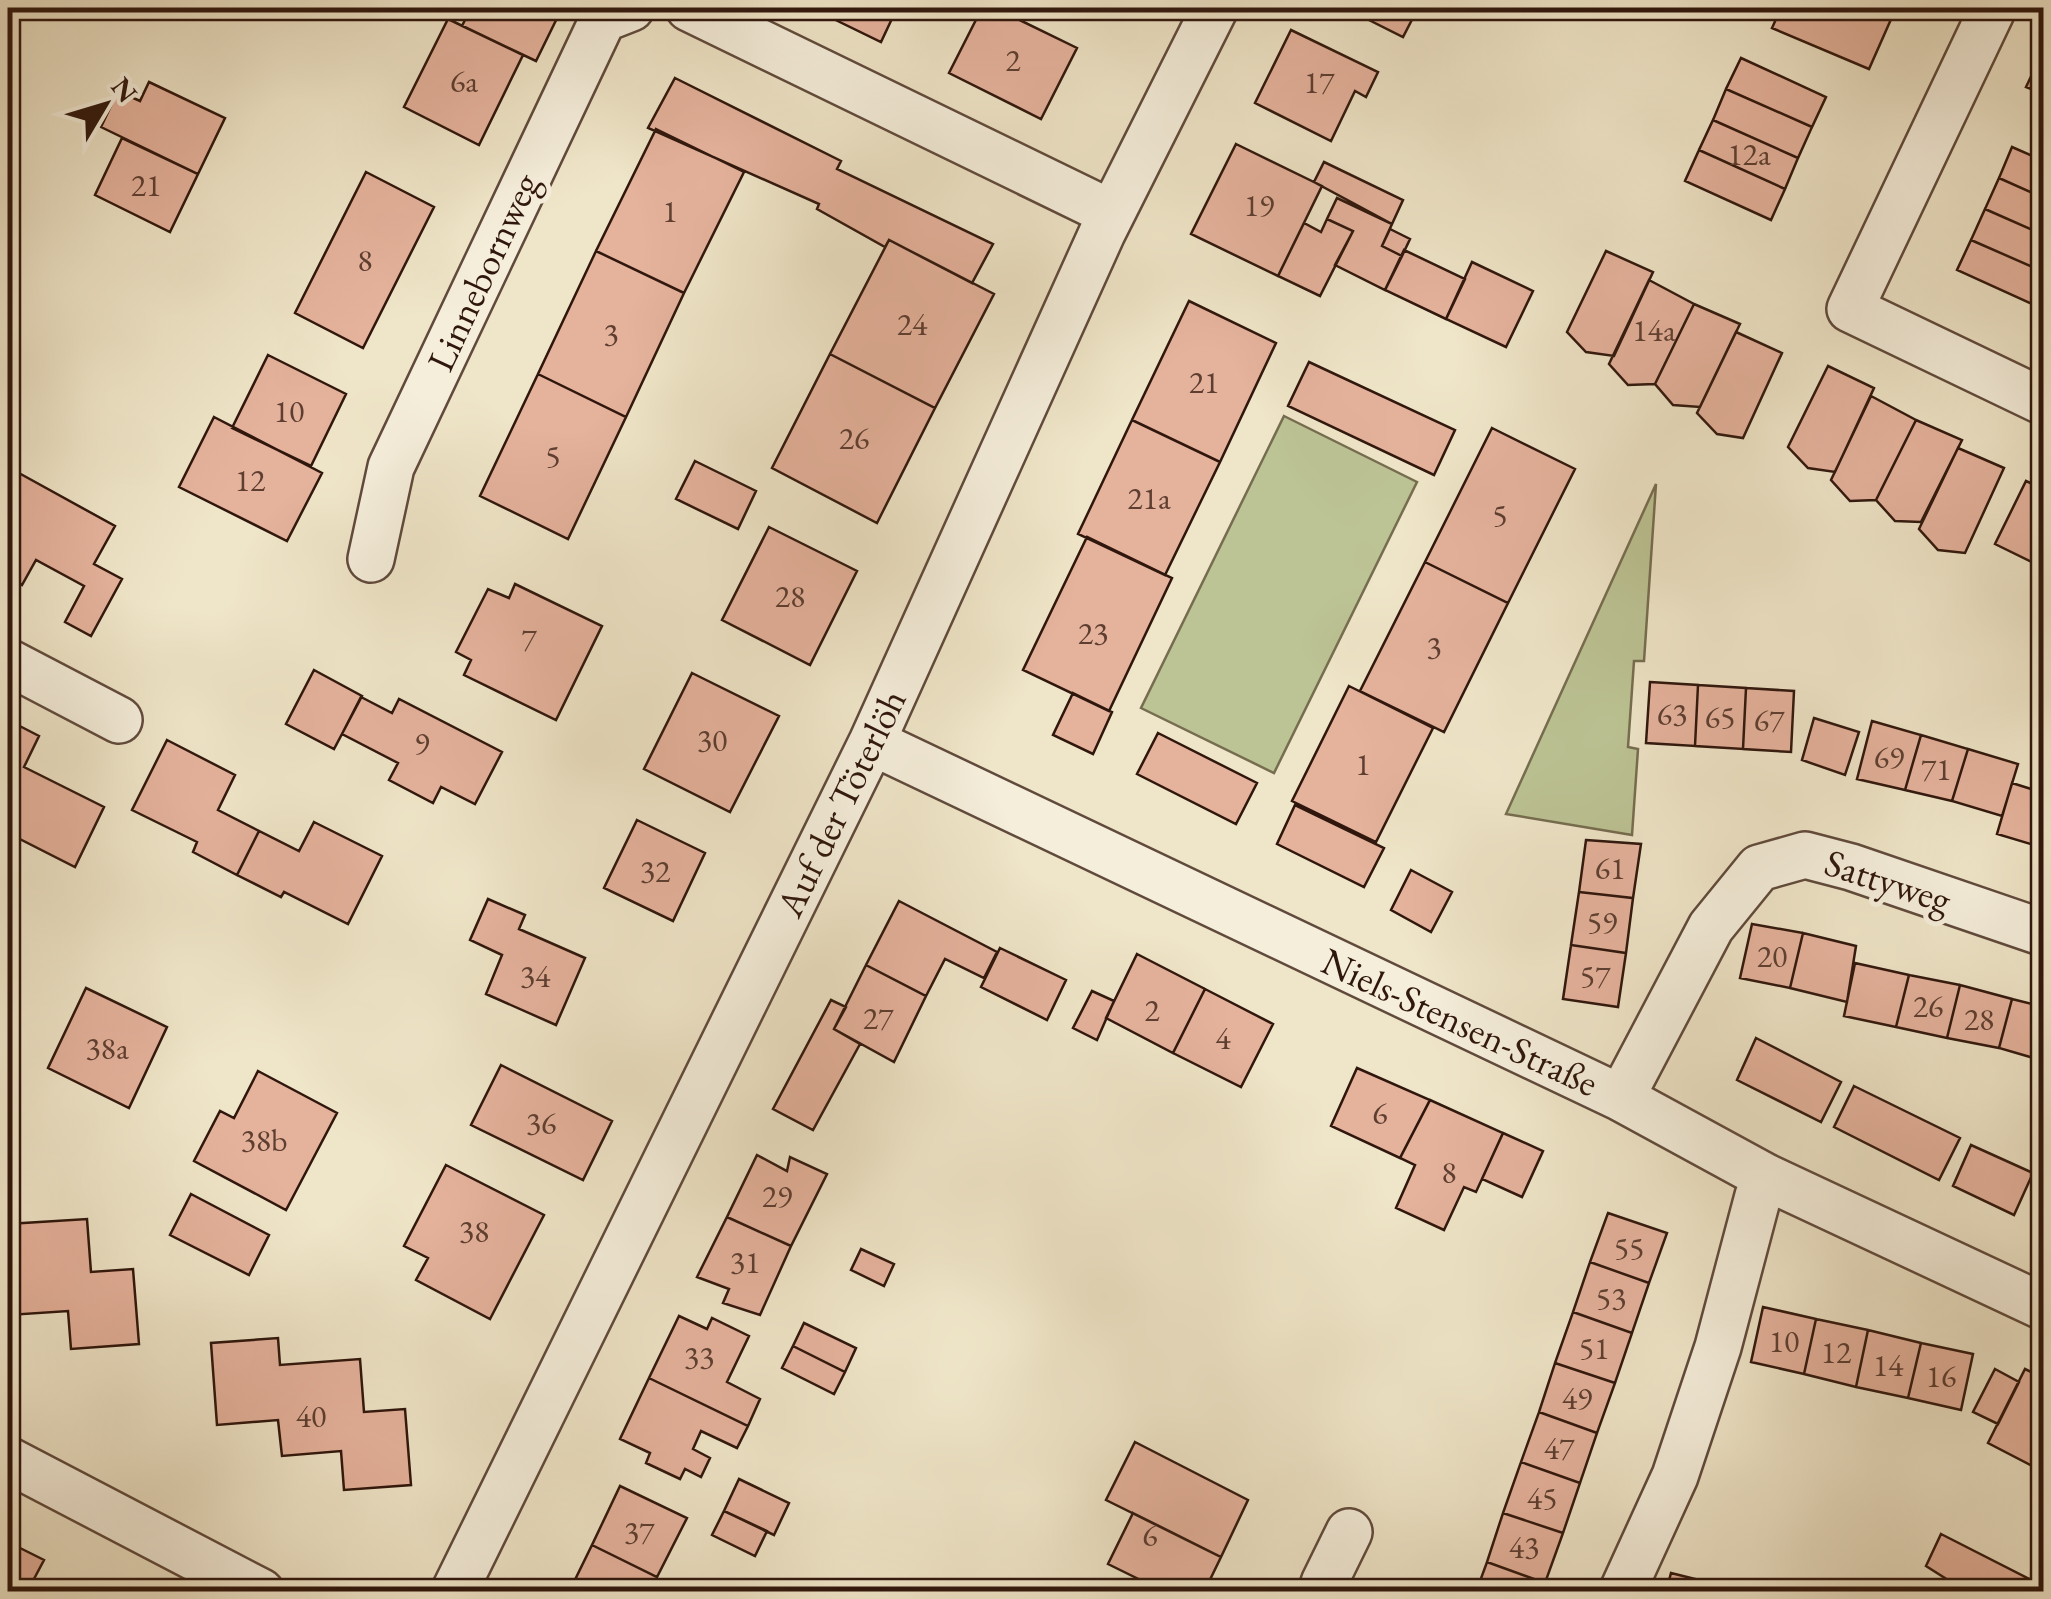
<svg xmlns="http://www.w3.org/2000/svg" width="2051" height="1599" font-family="'EB Garamond',serif">
  <rect width="100%" height="100%" fill="#efe5c8"/>
  <filter id="stains"><feTurbulence type="fractalNoise" baseFrequency=".002" numOctaves="4"/><feColorMatrix values="0 0 0 0 .2 0 0 0 0 .09 0 0 0 0 .02 0 0 0 .5 -.17"/></filter>
  <radialGradient id="worn" r=".72"><stop offset=".6" stop-color="#630" stop-opacity="0"/><stop offset="1" stop-color="#630" stop-opacity=".3"/></radialGradient>
  <path fill="#bcc394" stroke="#766d50" stroke-width="2.5" d="M1284,416L1417,482L1274,773L1141,708Z
    M1656,484L1644,661H1634L1628,747L1638,749L1632,835L1506,814Z"/>
  <path fill="#e5b29c" stroke="#30170d" stroke-width="2.5" d="M471,8H562L536,61L462,26Z
    M811,8H897L881,42Z
    M982,8H995L1077,48L1041,119L949,73Z
    M1345,8H1418L1403,37Z
    M1781,8H1896L1869,69L1772,28Z
    M448,19L523,55L479,145L404,107Z
    M1291,30L1378,72L1366,97L1355,91L1331,141L1255,103Z
    M2044,49V94L2026,87Z
    M1741,58L1826,97L1812,127L1726,89Z
    M675,78L841,161L837,169L993,244L972,283L889,240L885,247L817,209L819,204L648,128Z
    M149,82L225,118L198,174L101,127L118,91L140,101Z
    M1726,89L1812,127L1798,158L1713,120Z
    M1713,120L1798,158L1785,189L1699,150Z
    M656,129L744,172L684,293L596,251Z
    M122,138L198,174L170,232L95,195Z
    M1236,144L1322,186L1278,276L1191,234Z
    M2012,147L2044,161V198L1999,178Z
    M1699,150L1785,189L1771,220L1685,181Z
    M1324,162L1403,200L1392,224L1314,182Z
    M366,172L434,207L363,348L295,313Z
    M1999,178L2044,198V235L1985,209Z
    M1337,198L1392,224L1382,246L1402,256L1385,290L1335,265L1353,231L1327,219Z
    M1985,209L2044,235V272L1971,240Z
    M1327,219L1353,231L1320,296L1278,276L1304,223L1321,232Z
    M1390,229L1410,239L1402,256L1382,246Z
    M889,240L994,294L935,408L830,354Z
    M1971,240L2044,272L2043,309L1957,270Z
    M1404,250L1465,279L1446,319L1385,290Z
    M596,251L684,293L626,417L538,374Z
    M1606,251L1653,272L1614,356L1586,352L1567,332Z
    M1472,262L1533,291L1506,347L1446,319Z
    M1649,280L1694,304L1655,384L1628,385L1609,364Z
    M1189,301L1276,343L1220,462L1132,420Z
    M1694,304L1740,324L1700,407L1673,405L1655,384Z
    M1736,332L1782,353L1743,438L1717,434L1697,413Z
    M830,354L935,408L877,523L772,468Z
    M268,355L346,394L311,466L232,428Z
    M1309,362L1455,430L1434,475L1288,406Z
    M1828,366L1874,388L1835,472L1808,468L1788,447Z
    M538,374L626,417L568,539L480,496Z
    M1871,396L1916,420L1876,500L1850,501L1831,480Z
    M214,417L322,473L287,541L179,487Z
    M1132,420L1220,462L1165,575L1078,534Z
    M1916,420L1962,440L1921,522L1895,521L1876,500Z
    M1492,428L1575,469L1508,603L1425,562Z
    M1958,448L2004,468L1965,553L1938,550L1919,529Z
    M695,461L756,491L738,529L676,499Z
    M8,467L115,526L94,564L122,579L91,636L65,622L84,586L36,560L22,585L8,577Z
    M2026,481L2044,489V568L1995,544Z
    M769,527L857,571L810,665L722,620Z
    M1087,537L1172,578L1109,711L1023,670Z
    M1425,562L1508,603L1444,732L1360,691Z
    M515,584L602,626L556,720L464,675L471,660L456,652L488,589L509,598Z
    M314,670L362,696L334,749L286,724Z
    M692,673L779,716L730,812L644,769Z
    M1650,682L1698,685L1695,746L1646,743Z
    M1698,685L1746,688L1743,749L1695,746Z
    M1349,686L1433,728L1376,842L1292,801Z
    M1746,688L1794,691L1791,752L1743,749Z
    M1073,693L1112,712L1093,754L1053,735Z
    M361,697L392,713L399,699L502,752L475,804L441,787L433,803L389,780L398,763L342,734Z
    M1814,718L1859,732L1845,775L1802,760Z
    M8,720L39,736L24,767L104,807L75,867L8,833Z
    M1872,721L1921,735L1905,790L1857,779Z
    M1158,733L1257,783L1236,824L1137,774Z
    M1921,735L1968,749L1952,801L1905,790Z
    M167,740L235,775L218,810L259,831L237,875L193,852L197,842L132,810Z
    M1968,749L2018,764L2002,816L1952,801Z
    M2012,783L2044,793V848L1997,834Z
    M1295,805L1384,848L1364,887L1277,844Z
    M637,820L705,853L673,921L604,888Z
    M314,822L382,856L348,924L284,892L281,897L237,875L259,831L299,851Z
    M1586,840L1641,844L1633,898L1579,892Z
    M1411,870L1452,892L1431,932L1391,910Z
    M1579,892L1633,898L1626,953L1571,945Z
    M488,899L525,915L519,929L585,958L556,1025L486,994L502,955L470,940Z
    M899,901L997,952L984,978L945,959L926,996L866,965Z
    M1752,924L1803,933L1790,988L1740,978Z
    M1803,933L1856,946L1847,1002L1790,988Z
    M1571,945L1626,953L1618,1007L1563,999Z
    M1000,948L1066,980L1047,1020L981,987Z
    M1137,954L1205,989L1173,1053L1106,1018Z
    M1855,963L1909,975L1896,1027L1844,1016Z
    M866,965L926,996L894,1062L834,1029Z
    M1909,975L1960,985L1947,1038L1896,1027Z
    M1960,985L2012,999L1999,1048L1947,1038Z
    M86,988L167,1027L129,1108L48,1068Z
    M1205,989L1273,1024L1241,1087L1173,1053Z
    M1092,991L1114,1001L1097,1040L1073,1028Z
    M2012,999L2044,1007V1061L1999,1048Z
    M831,1000L846,1007L834,1029L860,1044L813,1130L773,1109Z
    M1756,1038L1841,1082L1821,1122L1737,1080Z
    M501,1065L612,1121L583,1180L471,1125Z
    M1357,1068L1430,1100L1400,1158L1331,1126Z
    M258,1071L337,1113L286,1210L194,1161L220,1111L234,1118Z
    M1854,1086L1960,1138L1939,1180L1834,1127Z
    M1430,1100L1503,1133L1476,1192L1464,1187L1444,1230L1396,1208L1415,1165L1400,1158Z
    M1503,1133L1543,1151L1522,1197L1482,1179Z
    M1971,1145L2033,1173L2014,1215L1953,1186Z
    M757,1155L787,1171L790,1157L827,1174L791,1246L727,1217Z
    M446,1165L544,1215L490,1319L416,1280L428,1258L404,1246Z
    M191,1194L269,1235L249,1275L170,1235Z
    M1608,1213L1667,1233L1649,1283L1590,1262Z
    M727,1217L791,1246L760,1315L723,1303L729,1289L697,1277Z
    M87,1219L91,1272L133,1269L139,1344L71,1349L68,1311L9,1315L8,1224Z
    M861,1249L894,1264L884,1286L851,1270Z
    M1590,1262L1649,1283L1632,1333L1573,1312Z
    M1763,1307L1816,1319L1804,1374L1751,1362Z
    M1573,1312L1632,1333L1615,1383L1555,1363Z
    M679,1316L707,1329L712,1318L749,1336L727,1382L760,1399L748,1426L649,1378Z
    M1816,1319L1868,1330L1856,1387L1804,1374Z
    M804,1323L856,1348L845,1372L793,1346Z
    M1868,1330L1921,1343L1908,1398L1856,1387Z
    M278,1338L280,1365L360,1359L364,1412L405,1409L411,1485L344,1490L341,1451L282,1456L278,1420L217,1425L211,1343Z
    M1921,1343L1973,1354L1961,1410L1908,1398Z
    M793,1346L845,1372L834,1394L782,1368Z
    M1555,1363L1615,1383L1597,1433L1539,1412Z
    M1995,1369L2019,1382L1998,1424L1973,1412Z
    M2025,1369L2044,1378V1459L2038,1469L1988,1443Z
    M649,1378L748,1426L737,1448L701,1431L693,1449L710,1458L701,1477L685,1469L680,1479L646,1463L650,1453L620,1439Z
    M1539,1412L1597,1433L1580,1483L1521,1462Z
    M1135,1442L1248,1500L1221,1557L1106,1500Z
    M1521,1462L1580,1483L1563,1533L1503,1513Z
    M739,1479L789,1503L774,1535L724,1511Z
    M620,1486L687,1518L657,1577L592,1545Z
    M724,1511L767,1531L755,1556L712,1535Z
    M1133,1513L1221,1557L1204,1592H1165L1108,1564Z
    M1503,1513L1563,1533L1545,1583L1487,1562Z
    M1941,1534L2043,1586L2040,1592H1967L1926,1566Z
    M8,1542L44,1560L27,1592H8Z
    M592,1545L657,1577L650,1592H569Z
    M1487,1562L1545,1583L1542,1592H1476Z
    M1671,1573L1723,1586L1722,1592H1666Z"/>
  <g fill="none" stroke-linecap="round" stroke-linejoin="round">
    <g stroke="#604a3c" stroke-width="50">
      <path id="minor" d="M689,8L1111,213
        M1993,8L1850,309L2044,402
        M371,559L391,467L603,19L631,8
        M8,662L119,720
        M872,742L1621,1098L1766,1177L2044,1307
        M1621,1098L1711,927L1759,868L1805,855L1851,867L2044,933
        M8,1460L261,1592
        M1324,1583L1349,1532
        M454,1592L872,742L1102,233L1215,8
        M1622,1592L1675,1476L1718,1347L1758,1196L1766,1177"/>
    </g>
    <use href="#minor" stroke="#f5eedb" stroke-width="45"/>
  </g>
  <g text-anchor="middle" stroke-width="10" stroke-linejoin="round" paint-order="stroke">
    <g font-size="32" fill="#5d3e31">
      <text x="1013" y="71">2</text>
      <text x="464" y="92">6a</text>
      <text x="1319" y="93">17</text>
      <text x="1749" y="165">12a</text>
      <text x="146" y="196">21</text>
      <text x="1259" y="216">19</text>
      <text x="670" y="222">1</text>
      <text x="365" y="271">8</text>
      <text x="912" y="335">24</text>
      <text x="1654" y="341">14a</text>
      <text x="611" y="345">3</text>
      <text x="1204" y="393">21</text>
      <text x="289" y="422">10</text>
      <text x="854" y="449">26</text>
      <text x="553" y="467">5</text>
      <text x="250" y="491">12</text>
      <text x="1149" y="509">21a</text>
      <text x="1500" y="526">5</text>
      <text x="790" y="607">28</text>
      <text x="1093" y="644">23</text>
      <text x="529" y="650">7</text>
      <text x="1434" y="658">3</text>
      <text x="1672" y="725">63</text>
      <text x="1720" y="728">65</text>
      <text x="1769" y="731">67</text>
      <text x="712" y="751">30</text>
      <text x="422" y="754">9</text>
      <text x="1889" y="768">69</text>
      <text x="1363" y="775">1</text>
      <text x="1936" y="780">71</text>
      <text x="1610" y="879">61</text>
      <text x="655" y="882">32</text>
      <text x="1602" y="933">59</text>
      <text x="1772" y="967">20</text>
      <text x="535" y="987">34</text>
      <text x="1595" y="987">57</text>
      <text x="1928" y="1017">26</text>
      <text x="1152" y="1021">2</text>
      <text x="878" y="1029">27</text>
      <text x="1979" y="1030">28</text>
      <text x="1223" y="1049">4</text>
      <text x="107" y="1059">38a</text>
      <text x="1380" y="1124">6</text>
      <text x="541" y="1134">36</text>
      <text x="264" y="1151">38b</text>
      <text x="1449" y="1183">8</text>
      <text x="777" y="1207">29</text>
      <text x="474" y="1242">38</text>
      <text x="1629" y="1259">55</text>
      <text x="745" y="1273">31</text>
      <text x="1611" y="1309">53</text>
      <text x="1784" y="1352">10</text>
      <text x="1594" y="1359">51</text>
      <text x="1836" y="1363">12</text>
      <text x="699" y="1368">33</text>
      <text x="1888" y="1376">14</text>
      <text x="1941" y="1387">16</text>
      <text x="1577" y="1409">49</text>
      <text x="311" y="1427">40</text>
      <text x="1559" y="1459">47</text>
      <text x="1542" y="1509">45</text>
      <text x="639" y="1543">37</text>
      <text x="1150" y="1546">6</text>
      <text x="1524" y="1558">43</text>
    </g>
    <g font-size="38" fill="#30170d" stroke="#f5eedb">
      <text transform="translate(483 272) rotate(-65)" y="13">Linnebornweg</text>
      <text transform="translate(841 803) rotate(-64)" y="13">Auf der Töterlöh</text>
      <text transform="translate(1888 881) rotate(18)" y="13">Sattyweg</text>
      <text transform="translate(1460 1022) rotate(25)" y="13">Niels-Stensen-Straße</text>
    </g>
  </g>
  <rect width="2051" height="1599" fill="none" stroke="#efe5c8" stroke-width="40"/>
  <rect x="10" y="10" width="2031" height="1579" fill="none" stroke="#30170d" stroke-width="5"/>
  <rect x="20" y="20" width="2011" height="1559" fill="none" stroke="#30170d" stroke-width="2.5"/>
  <g transform="translate(105 105) rotate(52)" stroke="#f5eedb" stroke-width="8" paint-order="stroke">
  <path d="M0-8L18 38L0 25L-18 38Z" fill="#30170d"/>
  <text y="-15" font-size="28" font-weight="bold" text-anchor="middle" fill="#30170d">N</text>
  </g>
  <rect width="100%" height="100%" filter="url(#stains)"/>
  <rect width="100%" height="100%" fill="url(#worn)"/>
</svg>
